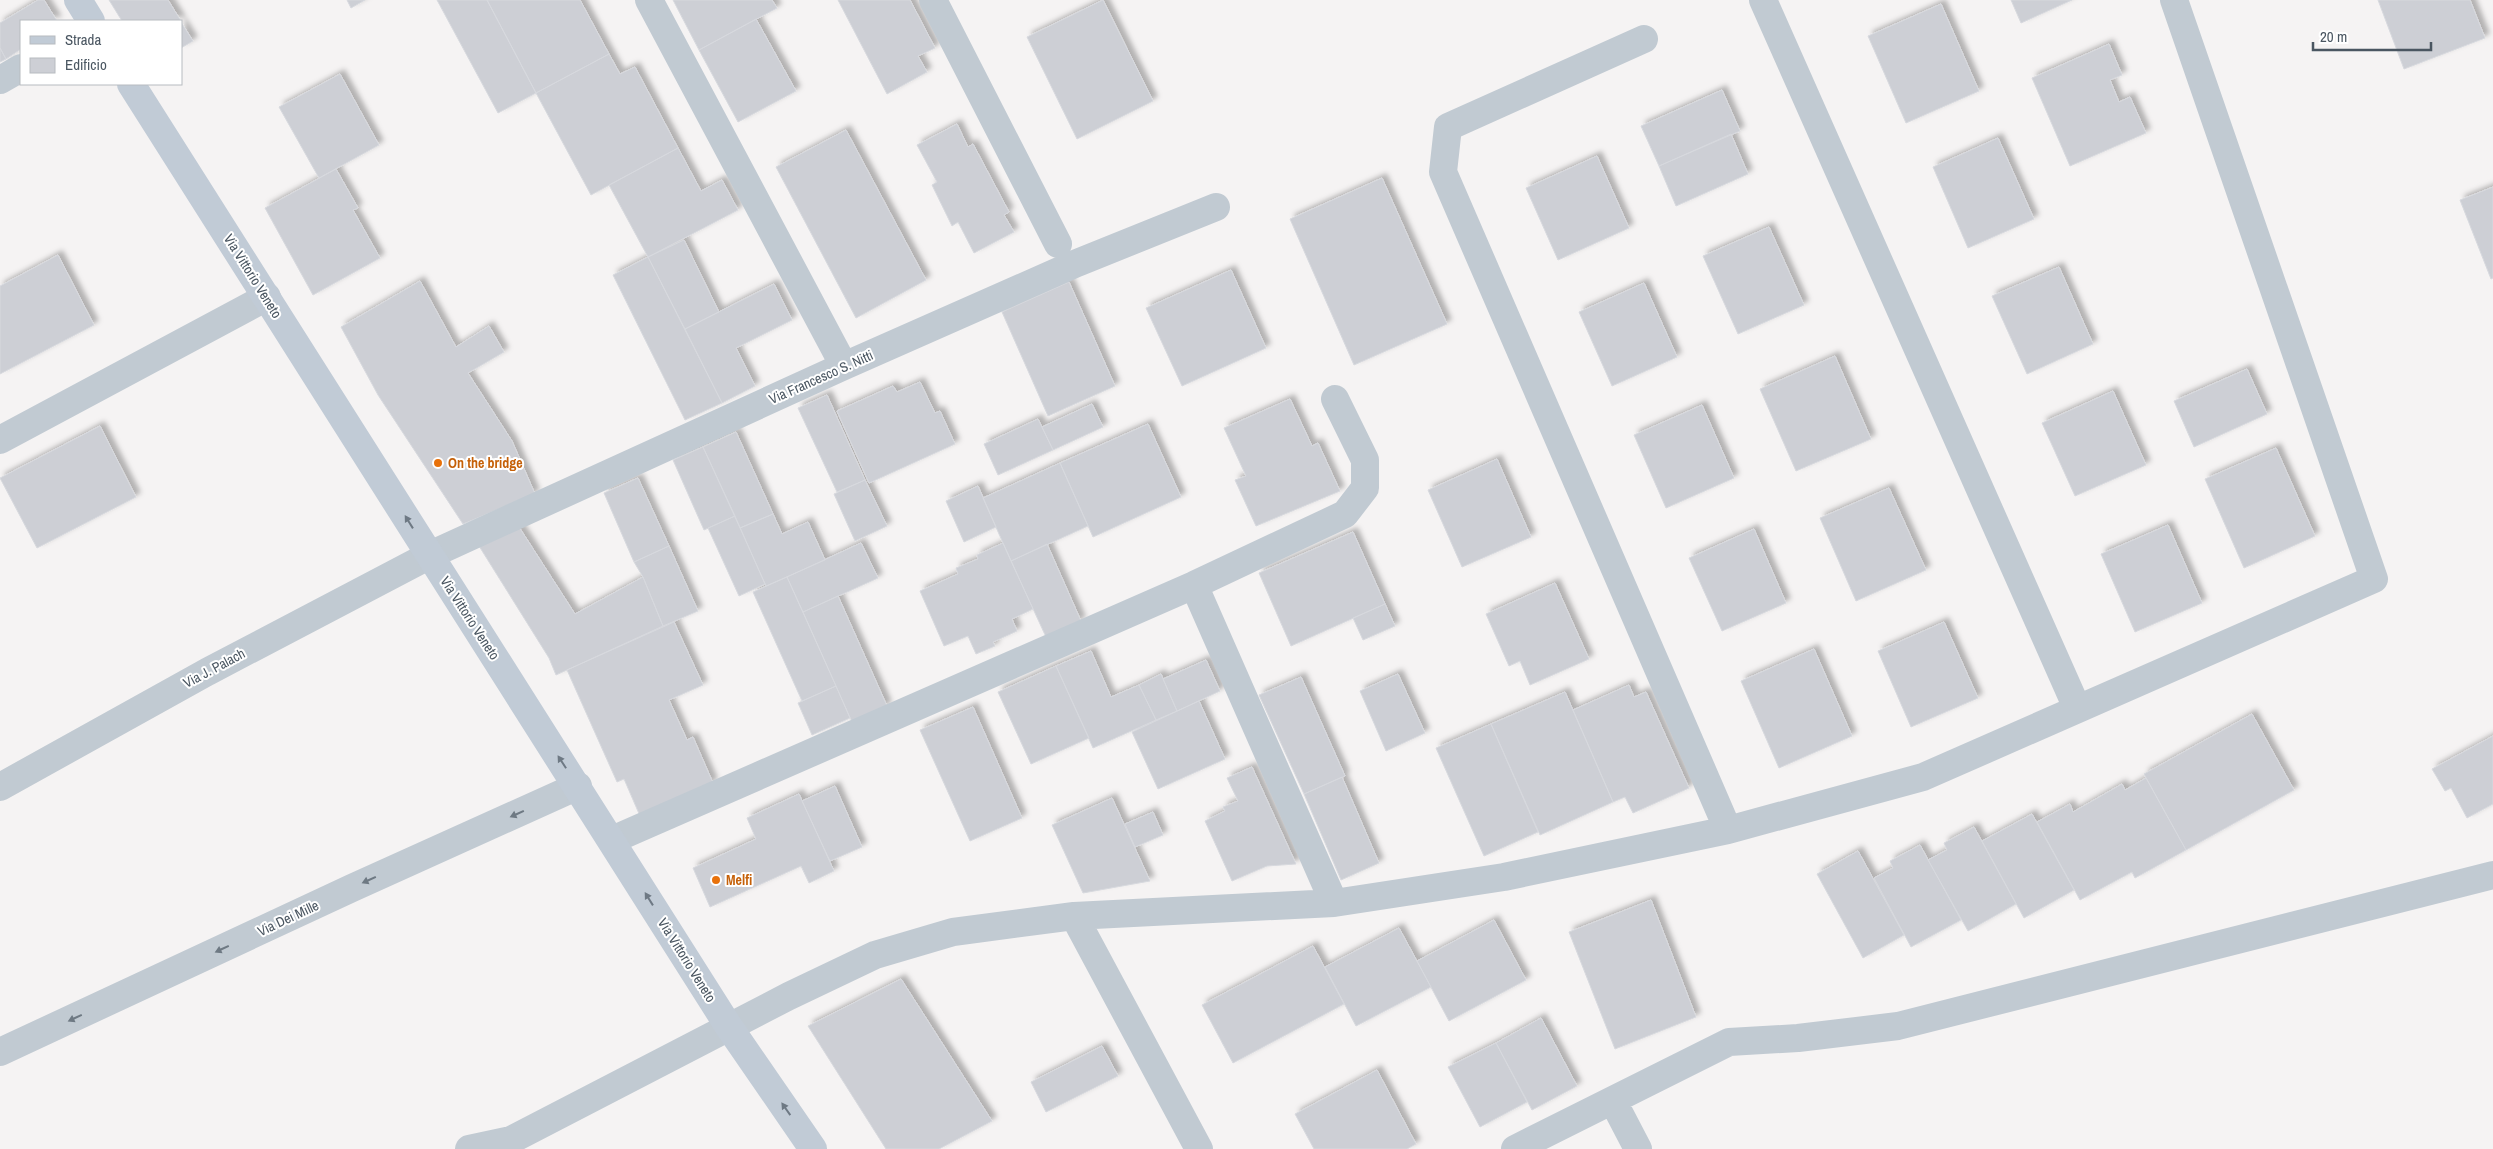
<svg xmlns="http://www.w3.org/2000/svg" width="2493" height="1149" font-family="'Archivo Narrow',sans-serif">
  <defs>
    <filter id="shadow"><feDropShadow dx="4.5" dy="-4.5" stdDeviation="2.5" flood-color="#0004"/></filter>
  </defs>
  <rect width="100%" height="100%" fill="#f5f3f3"/>
  <path fill="#cdcfd5" stroke="#d7d9de" filter="url(#shadow)" d="M38,0H44L57,21H21V49L6,59L0,48V23Z
    M109,0H168L181,21H122Z
    M347,0H365L351,8Z
    M437,0H487L536,93L498,113Z
    M487,0H580L609,54L536,93Z
    M673,0H772L777,8L699,50Z
    M838,0H910L935,48L918,56L927,72L887,94Z
    M1103,0L1153,101L1077,139L1027,37Z
    M2011,0H2072L2021,23Z
    M2378,0H2470L2485,38L2404,69Z
    M1941,4L1979,91L1906,123L1868,36Z
    M756,19L796,91L738,122L699,50Z
    M181,22L193,41L181,48Z
    M2109,44L2122,75L2110,80L2119,102L2130,97L2146,133L2070,166L2032,78Z
    M0,48L6,59L0,62Z
    M609,54L620,74L635,67L678,148L591,195L536,93Z
    M340,74L379,145L319,178L279,107Z
    M1722,90L1740,131L1659,166L1641,126Z
    M957,124L968,147L973,144L1009,212L1004,215L1014,232L974,253L958,222L952,226L932,185L937,182L917,145Z
    M846,130L926,280L856,318L776,167Z
    M1731,134L1748,174L1676,206L1659,166Z
    M1998,138L2034,219L1968,248L1933,167Z
    M678,148L701,191L722,180L738,210L648,257L609,185Z
    M1597,156L1629,228L1558,260L1526,188Z
    M336,169L358,208L353,210L380,258L313,295L265,208Z
    M1382,178L1447,324L1354,365L1290,219Z
    M2493,187V278L2491,279L2460,200Z
    M1769,227L1804,305L1738,334L1703,256Z
    M684,240L719,312L685,329L648,257Z
    M58,255L94,325L0,374V286Z
    M648,257L722,403L685,420L613,275Z
    M2059,267L2093,344L2027,374L1992,296Z
    M1231,270L1266,348L1182,386L1146,308Z
    M420,281L456,347L489,326L504,352L468,373L512,441L535,494L463,524L378,395L341,327Z
    M1069,282L1115,386L1048,416L1002,312Z
    M1644,283L1677,357L1612,386L1579,312Z
    M774,284L792,320L736,348L755,386L722,403L685,329Z
    M1835,356L1871,439L1796,471L1760,389Z
    M2247,369L2267,414L2194,447L2174,401Z
    M920,382L935,413L940,411L955,444L869,483L837,411L893,386L897,392Z
    M2113,391L2146,465L2075,496L2042,423Z
    M827,395L865,480L837,492L798,408Z
    M1290,399L1312,446L1318,443L1340,491L1256,526L1235,480L1246,476L1224,428Z
    M1092,404L1103,427L1053,450L1042,427Z
    M1702,405L1734,478L1666,508L1634,435Z
    M1038,419L1053,450L998,475L984,444Z
    M1148,424L1181,497L1093,537L1060,463Z
    M100,426L136,497L37,548L0,478Z
    M736,432L773,514L740,528L703,447Z
    M703,447L735,516L704,530L673,460Z
    M2276,448L2315,536L2244,568L2205,479Z
    M1497,459L1531,537L1462,567L1428,490Z
    M1060,463L1088,526L1011,561L983,498Z
    M638,478L669,546L634,562L604,493Z
    M865,480L887,526L855,541L834,494Z
    M978,486L996,527L964,542L946,501Z
    M1889,488L1926,570L1856,601L1820,518Z
    M773,514L782,534L808,522L825,560L766,586L740,528Z
    M735,516L765,584L739,596L708,528Z
    M2168,525L2202,603L2135,632L2101,554Z
    M519,527L575,614L643,577L663,626L556,675L549,658L479,546Z
    M1754,529L1786,603L1722,631L1689,558Z
    M1353,532L1385,604L1291,646L1259,573Z
    M861,543L878,578L803,612L787,577Z
    M1003,543L1033,609L1012,619L1017,631L993,642L995,646L976,654L968,636L944,646L920,591L958,574L956,568L978,559L977,555Z
    M1047,544L1081,621L1046,637L1011,561Z
    M669,546L698,611L663,626L643,577L634,562Z
    M787,577L836,686L802,701L753,592Z
    M1555,583L1589,659L1530,685L1520,661L1509,666L1486,614Z
    M838,596L887,706L852,722L803,612Z
    M1385,604L1395,626L1363,640L1353,618Z
    M674,622L703,685L669,700L687,740L693,737L713,783L640,816L624,779L617,782L567,670Z
    M1944,622L1978,698L1911,727L1878,651Z
    M1814,649L1852,736L1779,768L1741,681Z
    M1091,651L1111,697L1139,685L1156,720L1093,748L1056,666Z
    M1206,660L1220,691L1177,711L1163,679Z
    M1056,666L1089,738L1031,764L998,692Z
    M1161,674L1177,711L1156,720L1139,685Z
    M1398,674L1425,733L1386,751L1360,691Z
    M1301,677L1345,776L1304,794L1259,695Z
    M1629,685L1634,697L1646,692L1689,788L1633,813L1625,797L1613,802L1573,710Z
    M836,686L850,718L812,735L798,703Z
    M1565,692L1613,802L1540,835L1491,724Z
    M1199,701L1225,759L1158,789L1132,732Z
    M973,707L1022,818L970,841L920,730Z
    M2252,714L2294,790L2186,850L2144,774Z
    M1491,724L1538,832L1484,856L1436,748Z
    M2493,736V804L2467,818L2451,788L2445,791L2432,769Z
    M1252,767L1296,864L1267,866L1232,881L1205,821L1225,811L1223,807L1238,801L1227,778Z
    M1342,777L1379,863L1341,880L1304,794Z
    M2146,778L2186,850L2135,878L2132,872L2080,900L2037,822L2070,804L2073,812L2122,784L2125,790Z
    M835,786L862,847L830,861L802,801Z
    M799,794L834,871L809,883L801,866L710,907L693,868L756,839L747,818Z
    M1112,798L1150,881L1083,893L1052,825Z
    M1153,812L1163,835L1135,847L1125,824Z
    M2032,814L2074,890L2024,918L1982,841Z
    M1974,827L2016,904L1968,931L1928,860L1947,850L1944,843Z
    M1920,845L1961,920L1911,947L1874,878L1893,868L1890,861Z
    M1858,851L1904,935L1863,958L1817,874Z
    M1651,900L1696,1017L1615,1049L1569,932Z
    M1494,920L1526,980L1449,1021L1417,961Z
    M1399,928L1431,987L1356,1026L1325,967Z
    M1313,946L1344,1004L1233,1063L1202,1005Z
    M901,979L992,1121L939,1149H886L808,1026Z
    M1541,1018L1577,1086L1532,1110L1496,1043Z
    M1496,1043L1527,1102L1480,1127L1448,1067Z
    M1102,1046L1118,1076L1046,1112L1031,1082Z
    M1377,1070L1416,1144L1407,1149H1314L1295,1114Z"/>
  <g fill="none" stroke-linecap="round" stroke-linejoin="round">
    <path stroke="#c1cad2" stroke-width="28" d="M649,0L844,366
      M933,0L1058,244
      M1763,0L2077,708
      M1644,39L1448,127L1443,172L1728,830
      M0,80L21,68
      M0,440L267,297
      M1194,585L1334,903
      M0,787L207,672L430,555L844,366L1077,263L1216,207
      M612,840L1194,585L1345,514L1365,488V460L1335,399
      M1074,916L1199,1149
      M0,1052L352,888L578,786
      M1613,1101L1638,1149
      M469,1149L511,1140L789,996L875,955L953,932L1074,916L1334,903L1504,877L1728,830L1923,777L2374,579L2174,0
      M1515,1149L1729,1042L1798,1038L1898,1026L2493,875"/>
    <path stroke="#c1cbd6" stroke-width="28" d="M78,0L91,21
      M131,84L729,1027L813,1149"/>
  </g>
  <defs><path id="oneway-solid" d="M-6-.8H1V-3.2L6.5 0L1 3.2V.8H-6Z" transform="scale(1.25)"/></defs>
  <g fill="#6e7984">
    <use href="#oneway-solid" transform="translate(409 522) rotate(-122)"/>
    <use href="#oneway-solid" transform="translate(562 762) rotate(-123)"/>
    <use href="#oneway-solid" transform="translate(649 899) rotate(-122)"/>
    <use href="#oneway-solid" transform="translate(786 1109) rotate(-125)"/>
  </g>
  <g fill="#6e7983">
    <use href="#oneway-solid" transform="translate(517 814) rotate(156)"/>
    <use href="#oneway-solid" transform="translate(369 880) rotate(156)"/>
    <use href="#oneway-solid" transform="translate(222 949) rotate(155)"/>
    <use href="#oneway-solid" transform="translate(75 1018) rotate(155)"/>
  </g>
  <g fill="#e8710a" stroke="#fff" stroke-width="2">
    <circle cx="438" cy="463" r="5"/>
    <circle cx="716" cy="880" r="5"/>
  </g>
  <g text-anchor="middle" stroke-width="4" stroke-linejoin="round" paint-order="stroke">
    <g font-size="14" fill="#4a5661" stroke="#fff">
      <text transform="translate(253 276) rotate(58)" y="5">Via Vittorio Veneto</text>
      <text transform="translate(821 377) rotate(-24)" y="5">Via Francesco S. Nitti</text>
      <text transform="translate(470 618) rotate(57)" y="5">Via Vittorio Veneto</text>
      <text transform="translate(214 668) rotate(-28)" y="5">Via J. Palach</text>
      <text transform="translate(288 918) rotate(-25)" y="5">Via Dei Mille</text>
      <text transform="translate(687 960) rotate(58)" y="5">Via Vittorio Veneto</text>
    </g>
    <g font-size="14" font-weight="bold" fill="#c56008" stroke="#fff" text-anchor="start">
      <text x="448" y="468">On the bridge</text>
      <text x="726" y="885">Melfi</text>
    </g>
  </g>
  <rect x="20" y="20" width="162" height="65" fill="#ffffff" stroke="#b7bbc0"/>
  <rect x="30" y="36" width="25" height="8" fill="#c1cbd6" stroke="#b7bbc0"/>
  <text x="65" y="45" font-size="15" fill="#4a5661">Strada</text>
  <rect x="30" y="58" width="25" height="15" fill="#cdcfd5" stroke="#b7bbc0"/>
  <text x="65" y="70" font-size="15" fill="#4a5661">Edificio</text>
  <path d="M2313 42v8h118v-8" fill="none" stroke="#4a5661" stroke-width="2.5"/>
  <text x="2320" y="42" font-size="15" fill="#4a5661" stroke="#ffffff" stroke-width="4" paint-order="stroke">20 m</text>
</svg>
